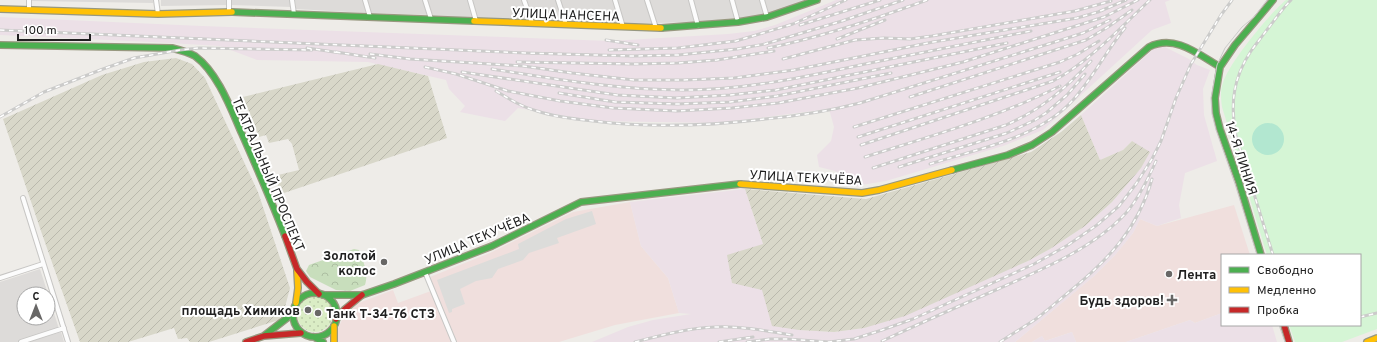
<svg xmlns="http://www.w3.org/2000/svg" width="1377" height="342" font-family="Overpass,sans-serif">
  <defs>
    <pattern id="construction-furrows" width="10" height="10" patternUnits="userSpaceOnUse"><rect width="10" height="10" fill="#d8d7c9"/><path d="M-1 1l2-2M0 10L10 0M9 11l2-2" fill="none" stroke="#b9b8ac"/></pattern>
    <pattern id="grass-dots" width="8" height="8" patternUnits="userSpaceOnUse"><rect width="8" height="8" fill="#daedc5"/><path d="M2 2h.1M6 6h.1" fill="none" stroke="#bbcba9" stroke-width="1.8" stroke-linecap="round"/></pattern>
    <pattern id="forest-crowns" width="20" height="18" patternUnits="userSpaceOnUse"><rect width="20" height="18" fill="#c8debc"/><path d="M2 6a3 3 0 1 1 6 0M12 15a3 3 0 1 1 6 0" fill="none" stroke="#acbea1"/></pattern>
  </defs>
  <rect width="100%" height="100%" fill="#eeece8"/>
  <path fill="#dddbd9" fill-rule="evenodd" d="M31,0H153V3L31,1Z
    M161,0H228V5L161,6Z
    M231,0H290L291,7L231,5Z
    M295,0H363L366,13L296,9Z
    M367,0H424L429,15L370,13Z
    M427,0H469L475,18L432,16Z
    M471,0H523L530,21L476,18Z
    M526,0H556L563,22L533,21Z
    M559,0H614L621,23L566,22Z
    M616,0H646L653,23L624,24Z
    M648,0H689L695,22L655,23Z
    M693,0H731L736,18L699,22Z
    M733,0H761L765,14L739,18Z
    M764,0H809L767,14Z
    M40,269L59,329L18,342H0V282ZM24,294H48V318H24Z
    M61,332L64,342H29Z"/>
  <path fill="#f0dfdd" d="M630,202L641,246L668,278L679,313L615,325L559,342H457L430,277L490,253L573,212Z
    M1234,205L1250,255H1222V313L1195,323L1190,320L1126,342H1076L1072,332L1045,341L1042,336L1032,342H1015L1094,276L1115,255L1133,233L1140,219L1157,226Z
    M393,290L398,303L431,291L452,342H338L335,335L342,320L343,309Z"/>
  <path fill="#ece0e7" d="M836,0H1170L1165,2L1171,23L1152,30L1043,130L1003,146L886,181L855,186L835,171L819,167L817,155L831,141L834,127L829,109L717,123L595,121L518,108L505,121L460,112L465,106L449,89L446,80L368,62L257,60L220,46L151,42L0,35V17L202,26L610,41L728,34L754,31L775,25Z
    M1159,44L1189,59L1197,65L1210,70L1203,89L1204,115L1217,161L1185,173L1179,205L1181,218L1157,226L1140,219L1133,233L1115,255L1094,276L1015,342H592L628,327L653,320L691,314L679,313L668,278L641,246L630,202L745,189L763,244V290L799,330L834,332L864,328L1028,261L1050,249L1085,226L1112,202L1141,168L1132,141L1123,150L1100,160L1081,115Z
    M1222,313V325H1272L1277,342H1126L1190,320L1195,323Z
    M1072,332L1076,342H1032L1042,336L1045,341Z"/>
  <path fill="#dcdcda" d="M592,211L596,224L557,238L559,243L529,253L523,260L498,269L492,278L476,281L460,289L465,304L452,309V312L449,313L437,280L519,249L518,244L566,219Z"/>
  <path fill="url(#construction-furrows)" d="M176,58L192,64L205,78L258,192L290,288L285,307L279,320L209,342H190L187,338L178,339L174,328L128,342H80L42,234L3,119L102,75L144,62Z
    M378,64L428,76L447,138L281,194L275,178L278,175L299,170L292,144L288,139L269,143L266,135L259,137L243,97Z
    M1081,115L1100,160L1123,150L1132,141L1150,152L1141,168L1112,202L1085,226L1050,249L1028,261L905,316L864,328L834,332L799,330L772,326L762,290L732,283L727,255L763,244L745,189L866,199L1031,152L1061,132Z"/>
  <path fill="url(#grass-dots)" d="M297 314a18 18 0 1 1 36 0a18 18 0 1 1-36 0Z"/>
  <path fill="url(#forest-crowns)" d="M354,249L359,250C363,262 369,272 365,285L350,291L336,290L310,277L306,271L309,265Z"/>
  <path fill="#d5f5d5" d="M1286,0H1377V329L1342,342H1295L1289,325H1360V255H1267L1222,107C1221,100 1220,90 1223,83C1228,64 1270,13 1286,0Z"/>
  <path fill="#b2e7d0" d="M1252 139a16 16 0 1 1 32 0a16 16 0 1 1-32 0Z"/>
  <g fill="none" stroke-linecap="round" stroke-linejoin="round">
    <g stroke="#c7c6c4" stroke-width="6">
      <path id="street" d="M156,0L158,14
        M292,0L294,14
        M365,0L370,17
        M425,0L431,19
        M470,0L476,21
        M524,0L532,23
        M558,0L566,25
        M615,0L623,27
        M647,0L656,28
        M691,0L698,26
        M732,0L738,22
        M762,0L767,17
        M29,10V0
        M229,12V0
        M23,198L68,342
        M425,272L454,342
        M0,278L43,264
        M21,342L64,328"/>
    </g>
    <g stroke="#97987f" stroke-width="8">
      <path id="fast" d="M232,12L474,21
        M661,28L738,22L767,17L817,0
        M0,45L172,48C180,50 188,52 195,56C218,73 231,109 242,134C257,168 272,202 285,236
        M952,170L1008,155L1032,145L1052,132L1149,47C1175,34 1198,54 1220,67
        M1261,255L1239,182L1220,129L1216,113L1215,98L1220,67L1235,45L1273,0
        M293 315a22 22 0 1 1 44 0a22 22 0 1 1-44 0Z
        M323,295H362L394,284L492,246L581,202L740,184
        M265,335L287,318L292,311
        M314,337L323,342"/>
    </g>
    <g stroke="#97987f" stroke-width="8">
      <path id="slow" d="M0,9L158,14L232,12
        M474,21L661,28
        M740,184L862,193L879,190L952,170
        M296,303L298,288L297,271
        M334,326V342
        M1367,342L1377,338"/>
    </g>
    <g stroke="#97987f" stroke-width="8">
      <path id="jam" d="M285,236L297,269L307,282L319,294
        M336,319L345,309L362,295
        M1284,325L1289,342
        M246,342L264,336L301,333"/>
    </g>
    <use href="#street" stroke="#fcfcfc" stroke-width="4"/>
    <use href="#fast" stroke="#4caf50" stroke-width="5.5"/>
    <use href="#slow" stroke="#ffc107" stroke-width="5.5"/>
    <use href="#jam" stroke="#c62828" stroke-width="5.5"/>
    <path stroke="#cbcbca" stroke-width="1" d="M1257,255L1235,184L1216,130L1212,114L1211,98L1217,65L1225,48L1242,27L1254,17L1267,0
      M1279,325L1285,342"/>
    <g stroke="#cbcbca" stroke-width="3">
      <path id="rail" d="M800,25L880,0
        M0,30L525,53L633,56L678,55L737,49L765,44L842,21L903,0
        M837,39L885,20
        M606,40L638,45
        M307,48L341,53
        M768,48C822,37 875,19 927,0
        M609,50L678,48L736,41L793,24L846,0
        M336,52L375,58
        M370,54L410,59L523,66L572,73L634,80H684L734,78L794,70L933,42L1077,18L1098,12L1126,0
        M783,59L855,40L884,38L910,39L932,36L1075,11L1111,1
        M517,62L634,64L678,63L717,60L774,51
        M425,67L456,74L508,91L560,101L613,108L677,111L732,108L778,103L858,88L963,62L1104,17L1138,0
        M492,69C555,79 619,90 683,90C745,90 805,77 865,64C920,53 975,42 1031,31
        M462,72L617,95L677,98L730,95L776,90L1007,43
        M496,91C509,99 522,107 537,111C555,117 574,119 593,121C650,128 708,126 765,119C797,116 829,111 860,103L1058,41L1083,33L1110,20
        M559,93L615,102L677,104L730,102L777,96L891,73
        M910,97L1086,40L1108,27L1132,10
        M0,117L44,92L103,69L134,58L180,50L199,48L312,50
        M854,127L1060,62L1078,54L1099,41
        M858,137L1060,72
        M861,145L1053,81C1088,63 1121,27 1150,0
        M865,157C931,136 999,117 1060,86
        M930,164C977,149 1039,138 1073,100C1093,78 1106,51 1125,28
        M899,167L1007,133L1035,120L1046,113L1067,95L1085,74
        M873,168L1006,125C1042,109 1064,90 1091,61
        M1273,255L1236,136C1230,104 1233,78 1251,51C1256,44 1261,38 1266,31C1274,21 1282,9 1291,0
        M1360,317L1377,313
        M882,341C921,323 959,306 998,289C1041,270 1094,248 1126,213C1139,198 1148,179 1156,161
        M635,342C662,335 688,328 716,327C741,326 767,331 792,335
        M719,342L753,337
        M747,342L770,339H787L829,342L854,339L882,330L913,319L1034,264L1068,245L1097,225L1119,206L1136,184L1152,159L1161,141L1176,98L1191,64L1221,15L1232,0
        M1000,342C1012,334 1024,327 1036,319C1047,311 1058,301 1069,292C1108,260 1138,229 1152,179"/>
    </g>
    <use href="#rail" stroke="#fff" stroke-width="1.5" stroke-dasharray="4.5" stroke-linecap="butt"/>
  </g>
  <g fill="#686766" stroke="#fff" stroke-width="1.5">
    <circle cx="384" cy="262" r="4"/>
    <circle cx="1169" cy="274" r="4"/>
    <path d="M1170 294h4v4h4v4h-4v4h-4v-4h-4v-4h4z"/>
    <circle cx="308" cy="310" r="4"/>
    <circle cx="318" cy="313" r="4"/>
  </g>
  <g text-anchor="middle" stroke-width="4" stroke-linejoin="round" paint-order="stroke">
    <g font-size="13" fill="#202020" stroke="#fff">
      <text transform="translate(566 14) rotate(2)" y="5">УЛИЦА НАНСЕНА</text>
      <text transform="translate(1242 158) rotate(72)" y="5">14-Я ЛИНИЯ</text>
      <text transform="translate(269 174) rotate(67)" y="5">ТЕАТРАЛЬНЫЙ ПРОСПЕКТ</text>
      <text transform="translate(806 177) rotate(3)" y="5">УЛИЦА ТЕКУЧЁВА</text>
      <text transform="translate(477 238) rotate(-23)" y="5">УЛИЦА ТЕКУЧЁВА</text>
    </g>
    <g font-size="13" font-weight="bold" fill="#202020" stroke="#fff" text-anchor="end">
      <text x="376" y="260">Золотой<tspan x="376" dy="15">колос</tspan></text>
      <text x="1177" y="279" text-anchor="start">Лента</text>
      <text x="1164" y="305">Будь здоров!</text>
      <text x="300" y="315">площадь Химиков</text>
      <text x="326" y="318" text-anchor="start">Танк Т-34-76 СТЗ</text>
    </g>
  </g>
  <rect x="1221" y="254" width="140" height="72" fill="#ffffff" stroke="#a6a6a6"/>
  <rect x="1229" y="267" width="20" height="6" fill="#4caf50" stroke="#a6a6a6"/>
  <text x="1257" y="274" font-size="12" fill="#202020">Свободно</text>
  <rect x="1229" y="287" width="20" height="6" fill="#ffc107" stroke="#a6a6a6"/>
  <text x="1257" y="294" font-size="12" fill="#202020">Медленно</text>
  <rect x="1229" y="307" width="20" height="6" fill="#c62828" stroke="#a6a6a6"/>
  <text x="1257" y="314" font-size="12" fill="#202020">Пробка</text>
  <g transform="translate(36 306)"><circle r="19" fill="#ffffff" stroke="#a6a6a6"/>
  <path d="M0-3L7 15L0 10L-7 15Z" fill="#686766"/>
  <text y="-6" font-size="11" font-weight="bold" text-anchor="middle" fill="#202020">С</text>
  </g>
  <path d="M18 34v6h72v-6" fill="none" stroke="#202020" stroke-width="2"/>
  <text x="24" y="34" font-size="12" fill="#202020" stroke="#ffffff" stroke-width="3" paint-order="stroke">100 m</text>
</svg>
